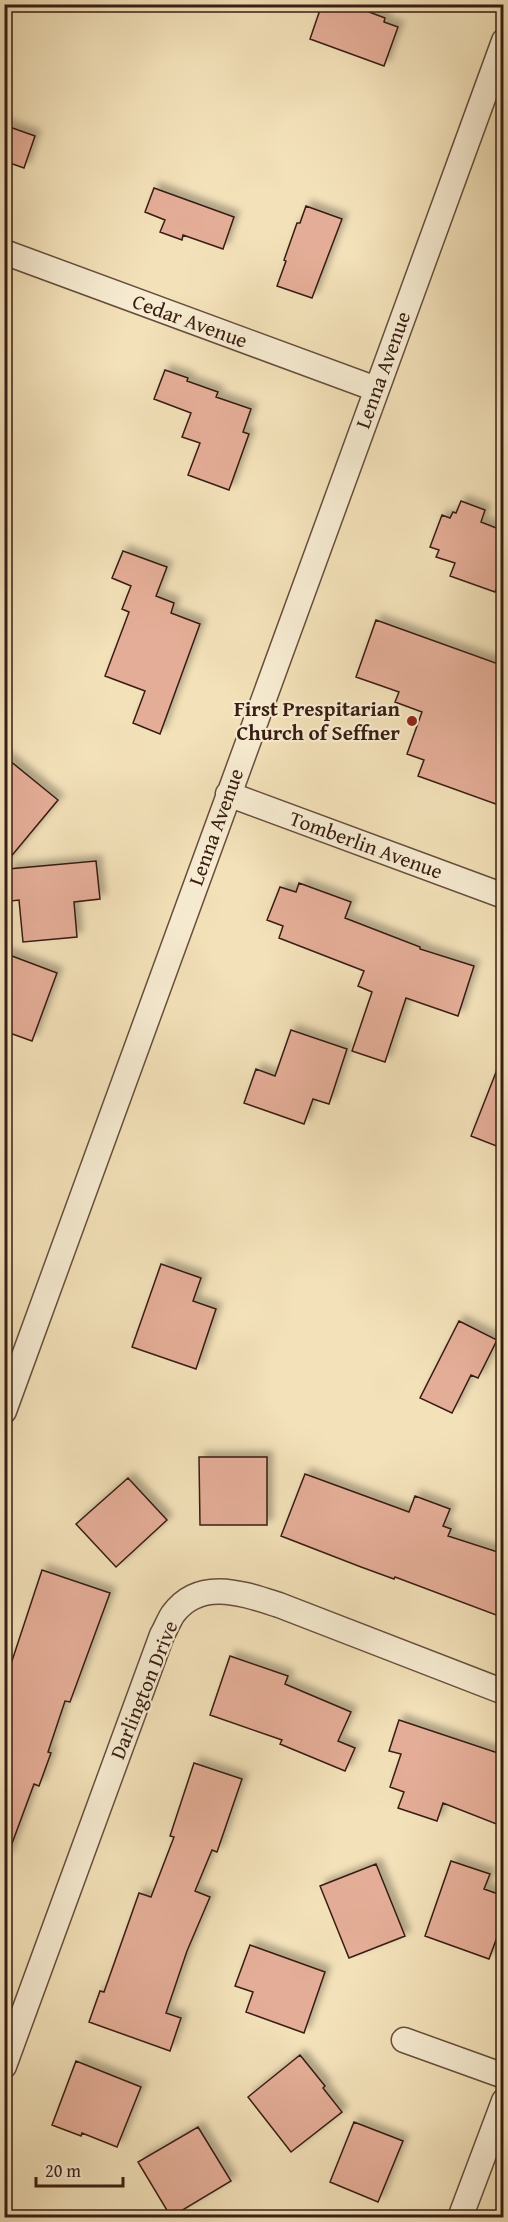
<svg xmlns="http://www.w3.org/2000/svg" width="508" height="2222" font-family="'Gentium Book Plus',serif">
  <defs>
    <filter id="shadow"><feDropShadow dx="5.5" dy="-5.5" stdDeviation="3" flood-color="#0004"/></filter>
  </defs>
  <rect width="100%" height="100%" fill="#f3e1b9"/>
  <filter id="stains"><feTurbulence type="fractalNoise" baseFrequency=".00333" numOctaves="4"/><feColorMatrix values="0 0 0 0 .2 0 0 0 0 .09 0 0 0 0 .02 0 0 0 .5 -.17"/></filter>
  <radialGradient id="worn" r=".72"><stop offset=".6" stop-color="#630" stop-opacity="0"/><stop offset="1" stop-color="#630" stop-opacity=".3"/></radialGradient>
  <path fill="#e4ad97" stroke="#381d12" stroke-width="1.5" filter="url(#shadow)" d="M322,4H348L385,18L384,22L398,27L384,66L310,39Z
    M4,125L35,136L24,168L4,161Z
    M154,188L234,217L223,249L183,235L182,240L160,232L165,220L145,212Z
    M306,206L342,219L312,298L277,286L286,261L284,260L297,223H300Z
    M165,370L188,378L187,381L218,392L216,397L251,409L243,432L249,434L229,490L188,475L200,443L182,437L191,413L154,399Z
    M461,501L485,510L481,522L504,531V569L495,592L450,576L455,563L436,557L439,550L430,547L442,515L450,518L453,512L456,513Z
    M123,551L167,567L156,596L174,603L171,613L200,624L160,734L133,723L145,691L105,676L129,612L122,609L131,586L112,578Z
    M376,620L504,666V807L418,776L424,760L407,754L422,712L395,702L399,692L356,677Z
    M4,756L58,800L4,865Z
    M96,861L100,899L74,902L77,937L23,942L19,900L11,901L8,869Z
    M299,883L351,902L345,918L420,947V949L474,966L458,1016L406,998L385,1062L352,1051L372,992L358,986L364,971L279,938L283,926L267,920L280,887L296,892Z
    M4,953L57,973L32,1041L4,1031Z
    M291,1030L347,1049L329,1104L313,1099L304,1124L244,1103L256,1069L275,1076Z
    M502,1057H504V1149L471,1136Z
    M161,1264L201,1278L193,1301L216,1309L196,1369L132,1347Z
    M459,1321L497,1340L478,1378L471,1375L452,1413L420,1398Z
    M199,1457H267V1525H200Z
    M305,1474L409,1512L415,1496L450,1509L443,1526L451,1529L448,1536L504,1554V1618L395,1577L394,1579L361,1567L281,1536Z
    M128,1478L167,1520L116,1567L76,1524Z
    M42,1570L110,1593L70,1702L65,1701L48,1752L51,1753L39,1786L34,1784L7,1857H4V1685Z
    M230,1656L288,1676L285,1684L351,1712L338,1741L355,1748L345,1771L280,1744L282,1740L210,1715Z
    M399,1720L504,1755V1827L443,1803L437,1821L398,1808L404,1792L390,1787L401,1754L389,1751Z
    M194,1763L242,1779L217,1852L212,1850L195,1891L210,1897L187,1951L166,2013L181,2018L170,2051L89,2022L100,1991L104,1992L139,1893L151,1897L174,1837L170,1836Z
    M451,1861L490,1874L484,1889L504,1896V1918L489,1959L425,1936Z
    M376,1864L405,1936L349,1958L320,1886Z
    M250,1945L325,1972L304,2033L246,2012L253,1992L235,1986Z
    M300,2055L325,2086L323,2088L342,2112L291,2152L248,2097Z
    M76,2061L141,2087L117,2147L82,2133L81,2136L52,2125Z
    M354,2122L403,2141L378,2202L330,2182Z
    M198,2127L231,2181L171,2217L138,2162Z"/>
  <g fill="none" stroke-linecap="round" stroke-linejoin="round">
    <g stroke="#674e3c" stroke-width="27">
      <path id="minor" d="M4,252L376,389
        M228,794L504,896
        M4,1411L504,41
        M404,2040L504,2076
        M4,2066L162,1635C166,1628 169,1620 173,1614C200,1577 244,1594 279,1605L504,1692
        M460,2218L504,2101"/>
    </g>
    <use href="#minor" stroke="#f7ecd2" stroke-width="24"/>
  </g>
  <circle fill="#8f2418" stroke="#f7ecd2" stroke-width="2" cx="412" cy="721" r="6"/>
  <g text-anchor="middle" stroke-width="4.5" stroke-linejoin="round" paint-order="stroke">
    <g font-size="21" fill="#381d12" stroke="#f7ecd2">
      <text transform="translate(190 321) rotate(20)" y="7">Cedar Avenue</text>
      <text transform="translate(383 370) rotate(-70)" y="7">Lenna Avenue</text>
      <text transform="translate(216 827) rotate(-70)" y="7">Lenna Avenue</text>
      <text transform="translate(366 845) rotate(20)" y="7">Tomberlin Avenue</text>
      <text transform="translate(144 1690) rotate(-68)" y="7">Darlington Drive</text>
    </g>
    <g font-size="21" font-weight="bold" fill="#381d12" stroke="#f7ecd2" text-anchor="end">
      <text x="400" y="716">First Prespitarian<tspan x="400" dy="24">Church of Seffner</tspan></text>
    </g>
  </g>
  <rect width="508" height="2222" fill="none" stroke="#f3e1b9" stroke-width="24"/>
  <rect x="6" y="6" width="496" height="2210" fill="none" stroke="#381d12" stroke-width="3"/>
  <rect x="12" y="12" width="484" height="2198" fill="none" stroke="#381d12" stroke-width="1.5"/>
  <path d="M36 2177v9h87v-9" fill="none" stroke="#381d12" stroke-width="3"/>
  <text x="45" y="2177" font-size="18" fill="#381d12" stroke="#f7ecd2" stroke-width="4.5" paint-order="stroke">20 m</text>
  <rect width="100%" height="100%" filter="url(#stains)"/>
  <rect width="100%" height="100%" fill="url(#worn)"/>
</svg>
